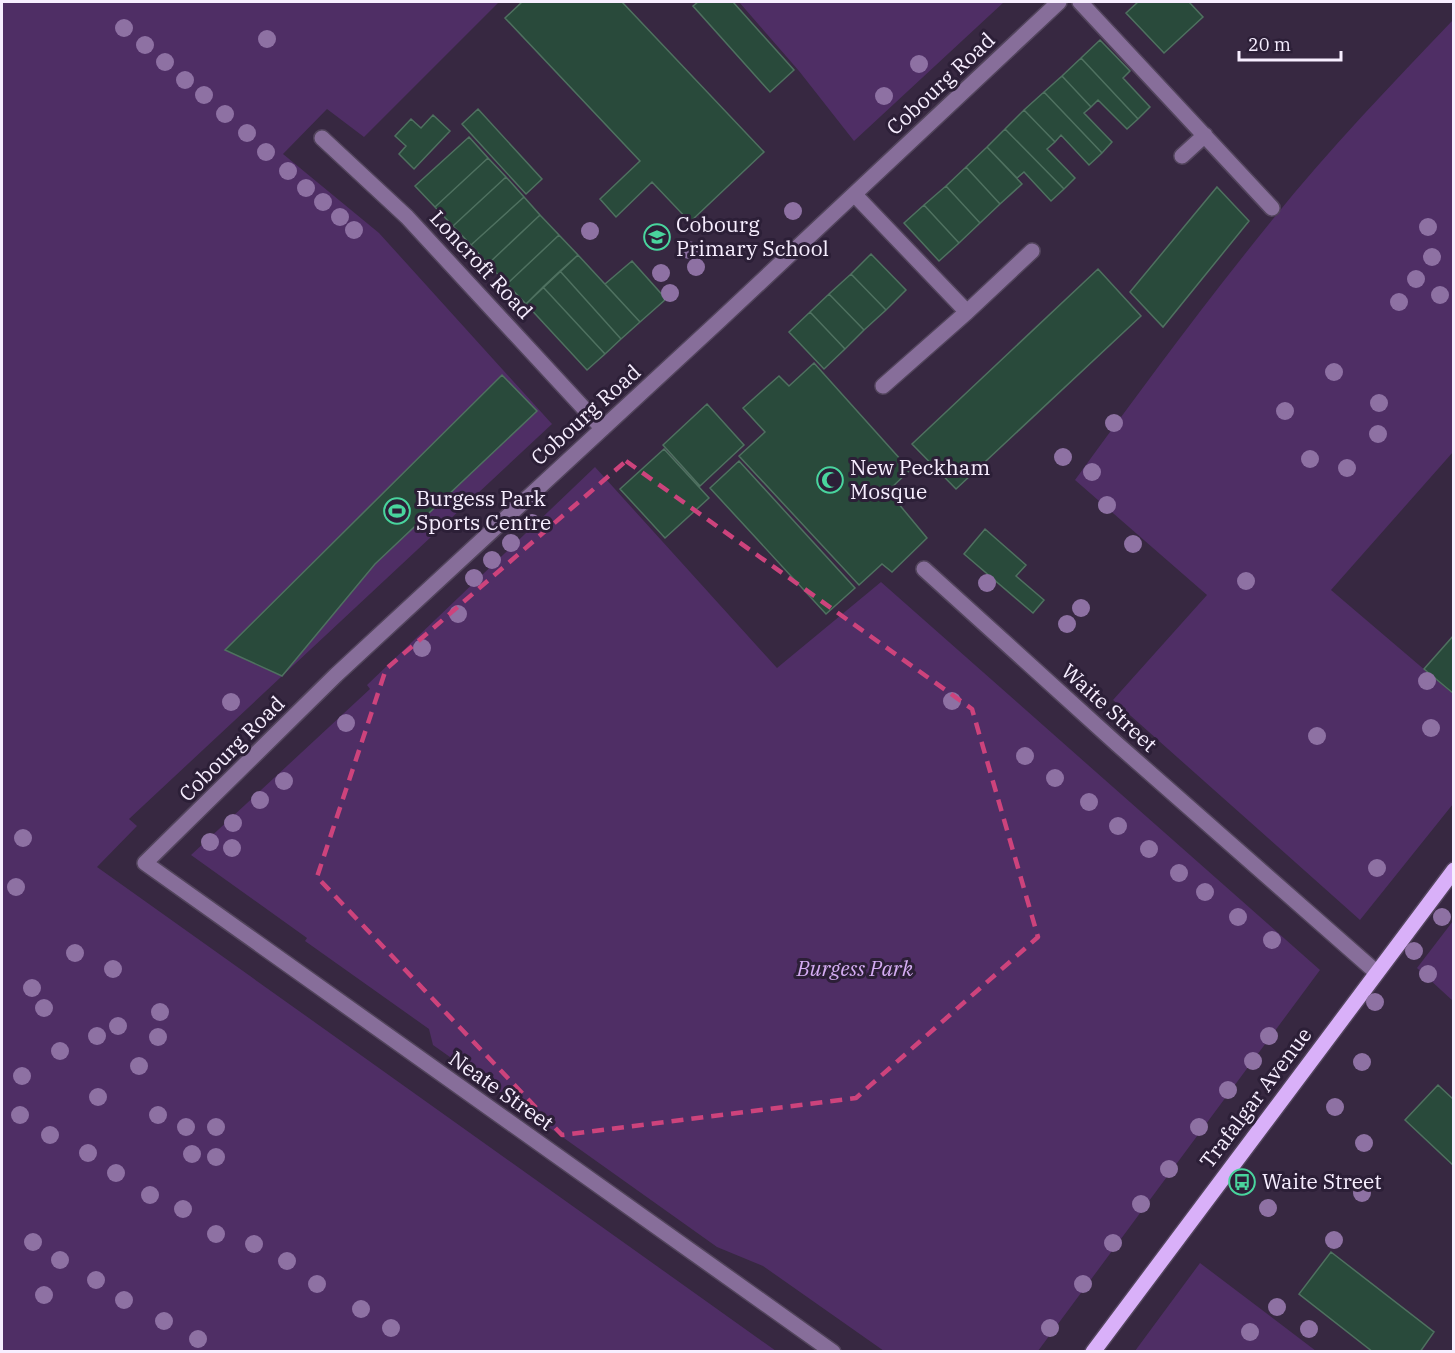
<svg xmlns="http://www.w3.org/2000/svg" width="1455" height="1353" font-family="'IBM Plex Serif',serif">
  <rect width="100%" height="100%" fill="#372841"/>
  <path fill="#4f2e65" d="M2,2H499L364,137L327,109L283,154L379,233L552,424L129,819L137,826L97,867L776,1351H2Z
    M739,2H1004L854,141L799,71Z
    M1453,20V452L1331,590L1453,694V804L1360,920L1113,700L1207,595L1075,480C1139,392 1204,304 1273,219C1329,149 1392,84 1453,20Z
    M595,467L777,668L881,582L1320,970L1038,1351H884L763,1266L717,1247L433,1045L429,1029L305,941L307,938L191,855L370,689L367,685Z
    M1453,921V1001L1417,968Z
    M1200,1263L1316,1351H1135Z"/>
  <path fill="#294a3b" stroke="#4f7160" stroke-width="1.5" d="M522,2H622L764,152L690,222L652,182L616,217L600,199L640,161L505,18Z
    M698,2H733L794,70L770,92L693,6Z
    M1138,2H1189L1203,17L1164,53L1126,13Z
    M1100,40L1130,71L1123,78L1150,107L1138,119L1081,58Z
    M1081,58L1138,119L1127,129L1098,100L1091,107L1062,76Z
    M1062,76L1091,107L1084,113L1112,142L1102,153L1044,92Z
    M1044,92L1102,153L1089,165L1061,135L1055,142L1024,110Z
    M478,109L542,179L526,194L462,124Z
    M1024,110L1055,142L1047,149L1075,178L1064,189L1005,129Z
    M433,115L450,131L414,169L399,154L406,146L395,136L411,119L421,128Z
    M1005,129L1064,189L1051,201L1024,172L1017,178L987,147Z
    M469,137L488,158L435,207L415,186Z
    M987,147L1022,184L1000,204L966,167Z
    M488,158L506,177L453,226L435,207Z
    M966,167L1000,204L980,223L946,186Z
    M506,177L524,197L471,245L453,226Z
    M946,186L980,223L959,243L924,205Z
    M1217,187L1249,221L1163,327L1130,292Z
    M524,197L540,215L488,264L471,245Z
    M924,205L959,243L939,261L904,223Z
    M540,215L559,235L507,284L488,264Z
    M559,235L578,255L526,304L507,284Z
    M871,254L906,290L886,310L851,274Z
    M578,255L640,322L621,339L560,271Z
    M632,261L666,299L640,322L605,284Z
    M1098,269L1141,316L956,489L912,444Z
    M560,271L621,339L605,354L543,287Z
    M851,274L886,310L864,330L829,294Z
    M543,287L605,354L587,370L526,304Z
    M829,294L864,330L845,349L810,312Z
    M810,312L845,349L824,369L789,332Z
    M814,363L910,470L888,491L927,538L892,572L882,564L859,585L739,456L765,432L743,408L779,376L789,386Z
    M502,375L537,411L375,564L282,676L225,650Z
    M707,404L744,445L700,486L663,445Z
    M664,449L709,498L665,538L620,489Z
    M739,461L855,588L826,614L710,488Z
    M985,529L1026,565L1016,576L1044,600L1033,613L964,554Z
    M1454,635V694L1424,669Z
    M1438,1085L1454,1100V1166L1405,1120Z
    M1331,1252L1434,1332L1420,1352H1373L1299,1294Z"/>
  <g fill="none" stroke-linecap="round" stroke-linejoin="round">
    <g stroke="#52445c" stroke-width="18">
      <path id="minor" d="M1080,2L1272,208
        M322,138L407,217L602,428
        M1182,156L1205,135
        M855,195L967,312L1032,251
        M883,386L967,312
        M924,569L1117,744L1376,972
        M833,1352L145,863L336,675L720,320L1059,2"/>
    </g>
    <g stroke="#52445c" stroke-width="18">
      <path id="major" d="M1093,1352L1454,870"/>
    </g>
    <use href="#minor" stroke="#876e9a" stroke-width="15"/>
    <use href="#major" stroke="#d9b0f9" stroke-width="15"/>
  </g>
  <g fill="#8e71a3">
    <circle cx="124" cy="28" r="9"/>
    <circle cx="267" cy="39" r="9"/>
    <circle cx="145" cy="45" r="9"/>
    <circle cx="165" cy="62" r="9"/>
    <circle cx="919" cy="64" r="9"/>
    <circle cx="185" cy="80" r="9"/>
    <circle cx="204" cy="95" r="9"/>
    <circle cx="884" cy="96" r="9"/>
    <circle cx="225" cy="114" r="9"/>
    <circle cx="247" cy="133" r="9"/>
    <circle cx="266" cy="152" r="9"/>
    <circle cx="288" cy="171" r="9"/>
    <circle cx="306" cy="188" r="9"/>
    <circle cx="323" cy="202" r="9"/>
    <circle cx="793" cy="211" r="9"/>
    <circle cx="340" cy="217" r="9"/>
    <circle cx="1428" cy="227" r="9"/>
    <circle cx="354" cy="230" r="9"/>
    <circle cx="590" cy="231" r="9"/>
    <circle cx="689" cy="250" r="9"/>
    <circle cx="1432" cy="257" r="9"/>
    <circle cx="696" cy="267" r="9"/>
    <circle cx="661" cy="273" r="9"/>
    <circle cx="1416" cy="279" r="9"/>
    <circle cx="670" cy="293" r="9"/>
    <circle cx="1440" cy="295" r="9"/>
    <circle cx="1399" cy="302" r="9"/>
    <circle cx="1334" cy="372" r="9"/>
    <circle cx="1379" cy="403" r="9"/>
    <circle cx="1285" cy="411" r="9"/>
    <circle cx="1114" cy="423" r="9"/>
    <circle cx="1378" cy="434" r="9"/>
    <circle cx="1063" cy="457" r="9"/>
    <circle cx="1310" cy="459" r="9"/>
    <circle cx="1347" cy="468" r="9"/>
    <circle cx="1092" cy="472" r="9"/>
    <circle cx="1107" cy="505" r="9"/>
    <circle cx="532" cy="523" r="9"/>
    <circle cx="511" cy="543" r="9"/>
    <circle cx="1133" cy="544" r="9"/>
    <circle cx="492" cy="560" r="9"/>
    <circle cx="474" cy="578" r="9"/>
    <circle cx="1246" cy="581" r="9"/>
    <circle cx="987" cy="583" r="9"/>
    <circle cx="1081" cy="608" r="9"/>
    <circle cx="458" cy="614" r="9"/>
    <circle cx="1067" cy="624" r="9"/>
    <circle cx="422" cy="648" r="9"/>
    <circle cx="1427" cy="681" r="9"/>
    <circle cx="952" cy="701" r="9"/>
    <circle cx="231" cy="702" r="9"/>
    <circle cx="346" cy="723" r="9"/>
    <circle cx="1431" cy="728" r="9"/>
    <circle cx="1317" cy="736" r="9"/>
    <circle cx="1025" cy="756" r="9"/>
    <circle cx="1055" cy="778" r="9"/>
    <circle cx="284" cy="781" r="9"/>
    <circle cx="260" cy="800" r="9"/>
    <circle cx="1089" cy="802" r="9"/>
    <circle cx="233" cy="823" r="9"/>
    <circle cx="1118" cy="826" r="9"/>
    <circle cx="23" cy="838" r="9"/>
    <circle cx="210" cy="842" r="9"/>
    <circle cx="232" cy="848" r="9"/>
    <circle cx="1149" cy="849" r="9"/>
    <circle cx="1377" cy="868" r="9"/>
    <circle cx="1179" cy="873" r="9"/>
    <circle cx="16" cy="887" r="9"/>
    <circle cx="1205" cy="892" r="9"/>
    <circle cx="1238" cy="917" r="9"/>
    <circle cx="1442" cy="917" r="9"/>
    <circle cx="1272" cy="940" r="9"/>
    <circle cx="1414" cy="951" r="9"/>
    <circle cx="75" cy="953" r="9"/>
    <circle cx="113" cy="969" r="9"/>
    <circle cx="1428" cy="974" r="9"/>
    <circle cx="32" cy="988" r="9"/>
    <circle cx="1375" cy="1002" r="9"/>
    <circle cx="44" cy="1008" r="9"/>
    <circle cx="160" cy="1012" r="9"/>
    <circle cx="118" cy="1026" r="9"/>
    <circle cx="97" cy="1036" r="9"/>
    <circle cx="1269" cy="1036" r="9"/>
    <circle cx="158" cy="1037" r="9"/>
    <circle cx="60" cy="1051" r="9"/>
    <circle cx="1253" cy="1061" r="9"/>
    <circle cx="1362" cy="1062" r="9"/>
    <circle cx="139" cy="1066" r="9"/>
    <circle cx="22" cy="1076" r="9"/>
    <circle cx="1228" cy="1090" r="9"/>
    <circle cx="98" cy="1097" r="9"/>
    <circle cx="1335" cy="1107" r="9"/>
    <circle cx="20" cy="1115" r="9"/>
    <circle cx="158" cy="1115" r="9"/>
    <circle cx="186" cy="1127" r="9"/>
    <circle cx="216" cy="1127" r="9"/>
    <circle cx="1199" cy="1127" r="9"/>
    <circle cx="50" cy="1135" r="9"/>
    <circle cx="1364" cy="1143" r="9"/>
    <circle cx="88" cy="1153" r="9"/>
    <circle cx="192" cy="1154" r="9"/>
    <circle cx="216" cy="1157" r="9"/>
    <circle cx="1169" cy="1169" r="9"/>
    <circle cx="116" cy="1173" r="9"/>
    <circle cx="1362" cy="1193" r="9"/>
    <circle cx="150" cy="1195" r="9"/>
    <circle cx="1141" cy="1204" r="9"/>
    <circle cx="1268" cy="1208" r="9"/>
    <circle cx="183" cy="1209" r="9"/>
    <circle cx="216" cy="1234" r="9"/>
    <circle cx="1334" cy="1240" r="9"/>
    <circle cx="33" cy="1242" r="9"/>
    <circle cx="1113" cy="1243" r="9"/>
    <circle cx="254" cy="1244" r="9"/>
    <circle cx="60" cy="1260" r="9"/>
    <circle cx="287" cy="1261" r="9"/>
    <circle cx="96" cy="1280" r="9"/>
    <circle cx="317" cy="1284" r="9"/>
    <circle cx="1083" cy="1284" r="9"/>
    <circle cx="44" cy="1295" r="9"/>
    <circle cx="124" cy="1300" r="9"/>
    <circle cx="1277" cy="1307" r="9"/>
    <circle cx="361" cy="1309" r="9"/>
    <circle cx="164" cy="1321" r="9"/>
    <circle cx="391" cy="1328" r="9"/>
    <circle cx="1050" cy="1328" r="9"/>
    <circle cx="1309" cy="1329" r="9"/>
    <circle cx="1250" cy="1332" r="9"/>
    <circle cx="198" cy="1339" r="9"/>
  </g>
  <path fill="none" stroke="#cd437c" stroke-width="4.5" stroke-dasharray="12 8" stroke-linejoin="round" d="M626,461L972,709L1038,937L856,1098L562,1135L317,877L386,669Z"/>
  <defs>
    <g id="school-ring" transform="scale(1.35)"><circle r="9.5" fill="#2c1f37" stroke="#49d49d" stroke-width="1.5"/><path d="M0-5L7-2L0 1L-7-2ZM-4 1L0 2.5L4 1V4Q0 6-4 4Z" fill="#49d49d"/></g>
    <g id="mosque-ring" transform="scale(1.35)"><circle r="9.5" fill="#2c1f37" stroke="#49d49d" stroke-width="1.5"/><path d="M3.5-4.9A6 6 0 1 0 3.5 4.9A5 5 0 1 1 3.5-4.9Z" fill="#49d49d"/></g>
    <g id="stadium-ring" transform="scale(1.35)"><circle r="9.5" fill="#2c1f37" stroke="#49d49d" stroke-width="1.5"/><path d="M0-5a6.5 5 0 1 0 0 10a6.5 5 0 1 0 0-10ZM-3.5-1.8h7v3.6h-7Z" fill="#49d49d"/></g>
    <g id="bus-ring" transform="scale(1.35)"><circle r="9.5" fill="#2c1f37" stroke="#49d49d" stroke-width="1.5"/><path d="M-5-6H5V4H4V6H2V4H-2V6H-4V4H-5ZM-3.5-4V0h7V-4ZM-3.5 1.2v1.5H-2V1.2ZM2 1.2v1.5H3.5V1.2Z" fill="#49d49d"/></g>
  </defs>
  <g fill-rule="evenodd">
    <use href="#school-ring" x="657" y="237"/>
    <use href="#mosque-ring" x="830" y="480"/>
    <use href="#stadium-ring" x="397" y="511"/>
    <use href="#bus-ring" x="1242" y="1182"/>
  </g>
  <g text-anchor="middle" stroke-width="6" stroke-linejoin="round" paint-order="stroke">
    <g font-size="21" fill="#f7eeff" stroke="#2c1f37">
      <text transform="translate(941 84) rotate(-43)" y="7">Cobourg Road</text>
      <text transform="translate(481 265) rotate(47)" y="7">Loncroft Road</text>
      <text transform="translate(586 415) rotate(-42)" y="7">Cobourg Road</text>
      <text transform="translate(1109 708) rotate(42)" y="7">Waite Street</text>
      <text transform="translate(232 749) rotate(-45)" y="7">Cobourg Road</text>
      <text transform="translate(501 1091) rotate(35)" y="7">Neate Street</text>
      <text transform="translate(1256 1098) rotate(-53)" y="7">Trafalgar Avenue</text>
    </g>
    <g font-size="21" fill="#f7eeff" stroke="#2c1f37" text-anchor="start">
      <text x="676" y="232">Cobourg<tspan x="676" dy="24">Primary School</tspan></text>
      <text x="850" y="475">New Peckham<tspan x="850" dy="24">Mosque</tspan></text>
      <text x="416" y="506">Burgess Park<tspan x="416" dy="24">Sports Centre</tspan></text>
      <text x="1262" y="1189">Waite Street</text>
    </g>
    <g font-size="21" font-style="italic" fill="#d5adf3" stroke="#2c1f37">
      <text x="855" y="976">Burgess Park</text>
    </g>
  </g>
  <rect width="1455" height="1353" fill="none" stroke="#f7eeff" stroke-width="6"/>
  <path d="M1239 51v9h102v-9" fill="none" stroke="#f7eeff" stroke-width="3"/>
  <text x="1248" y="51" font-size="18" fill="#f7eeff" stroke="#2c1f37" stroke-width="4.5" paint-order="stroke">20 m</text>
</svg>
